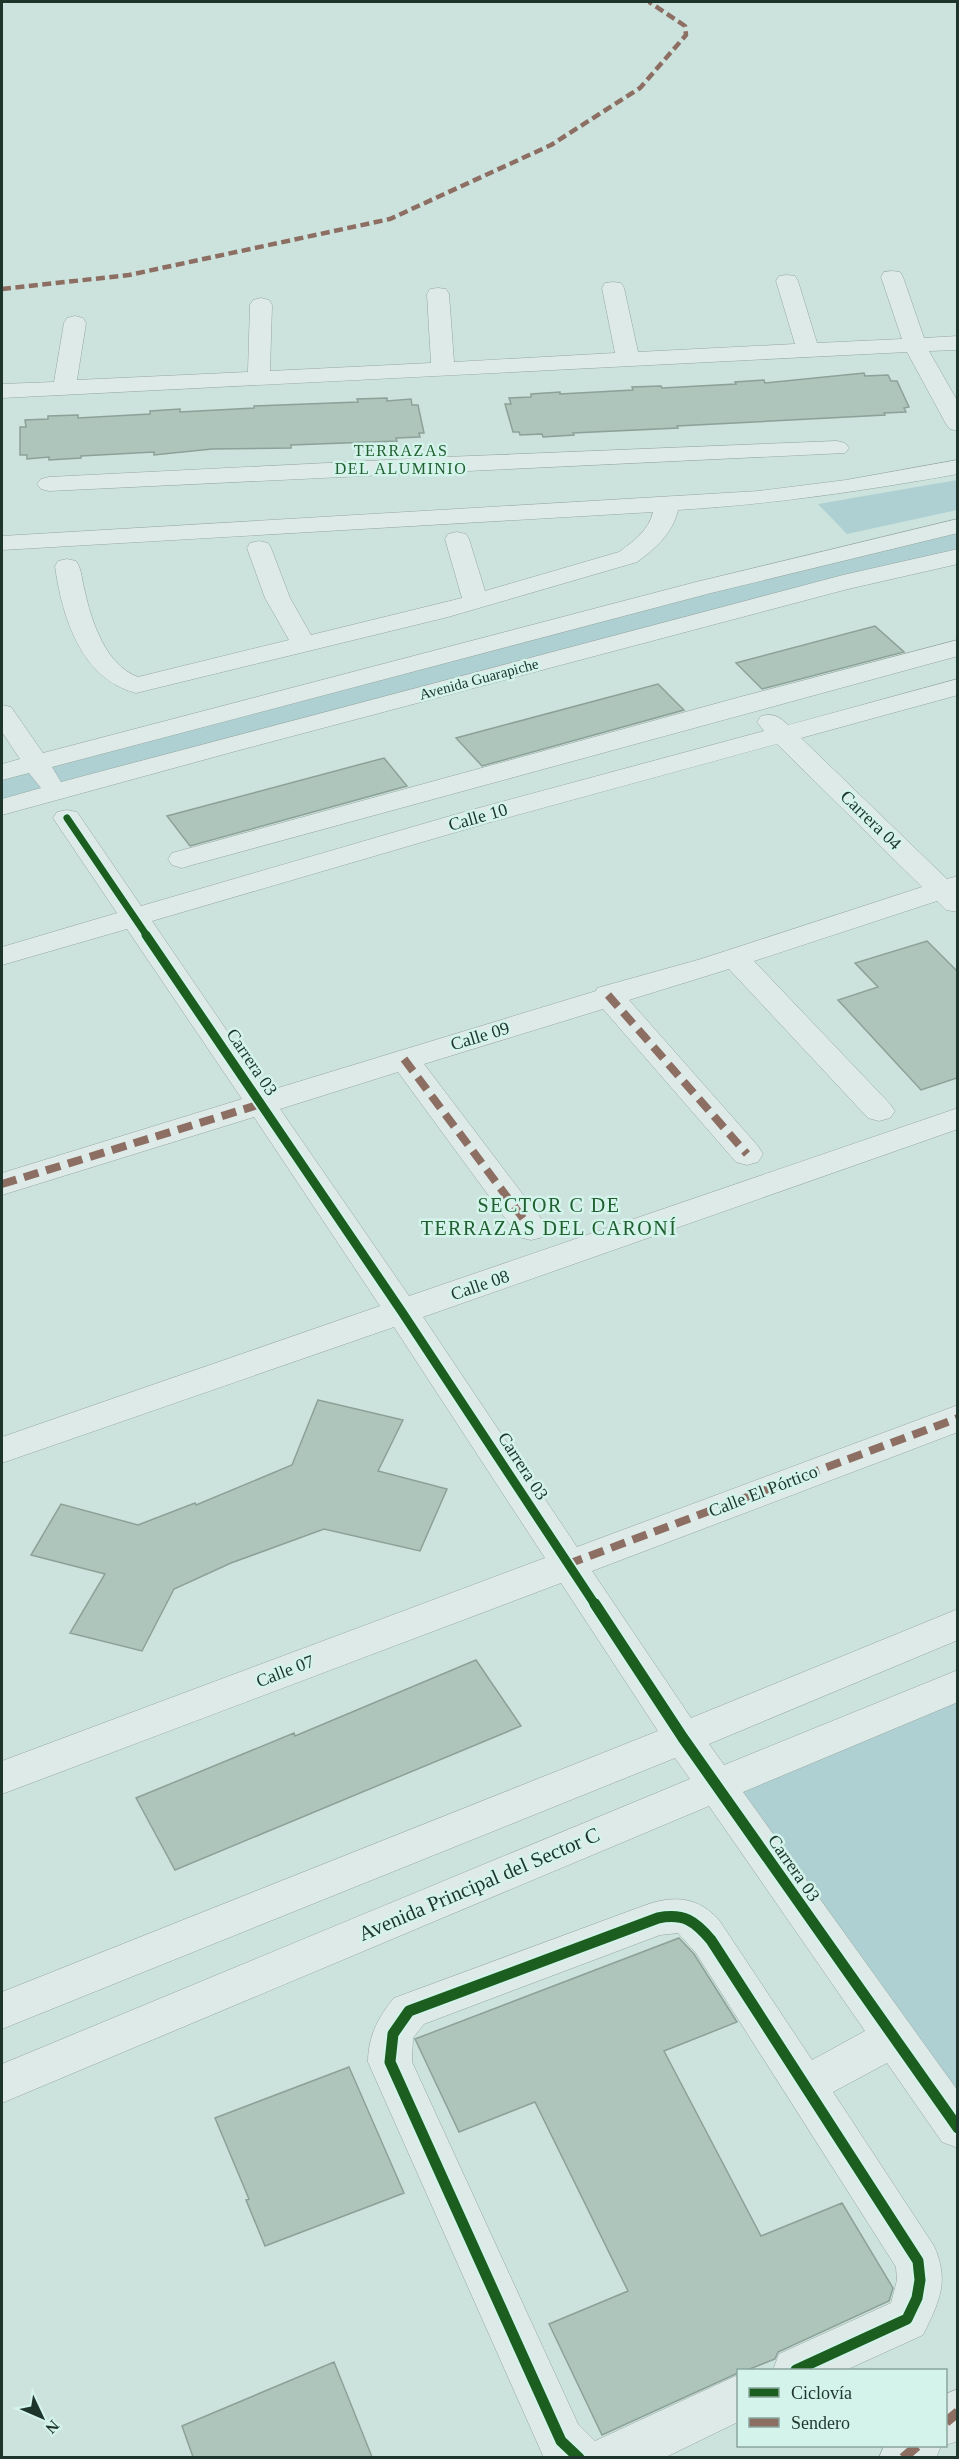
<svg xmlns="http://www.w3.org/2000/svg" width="959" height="2459" font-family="'Times New Roman',serif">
  <rect width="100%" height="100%" fill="#cce2dc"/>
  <path fill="#afd0d2" d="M957,480V510L847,534L818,504Z
    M957,526V556L226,745L2,807V772L365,676Z
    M957,1685V2128L716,1785Z"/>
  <path fill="#adc5bb" stroke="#8ca298" stroke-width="1.5" d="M864,373L865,376L888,375L891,381H897L909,407L904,408L906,412L884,413L885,415L677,426L678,428L573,433L574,435L543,437L542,434L520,435L519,432H513L505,404H511L509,398L531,397V394L560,392V394L633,390L632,387L661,386L662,388L736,384L735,382L764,380L765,383Z
    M387,398V401L411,399L412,405H418L424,433H419L420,437L396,438L397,441L291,445V448L212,449L154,455V452L81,456V458L49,460V457L27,459V455H20V427H26L25,420L48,419V416L78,415V418L150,414V411L180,409V412L254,408V406L358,402L357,399Z
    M875,626L904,652L762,689L736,663Z
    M658,684L684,710L482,766L456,738Z
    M384,758L407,786L190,846L167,816Z
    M927,941L957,971V1078L921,1090L838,1000L878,987L855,963Z
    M318,1400L403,1420L378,1471L447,1489L420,1551L324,1529L231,1563L174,1589L142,1651L70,1633L105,1574L31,1555L61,1504L138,1525L195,1503L196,1505L292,1465Z
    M476,1660L521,1726L175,1870L136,1798L294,1733L295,1736Z
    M679,1938L694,1954L737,2022L664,2051L761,2236L842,2203L893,2288L889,2301L778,2352L775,2359L747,2370H738V2373L602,2435L549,2324L628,2291L535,2102L459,2132L415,2039Z
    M349,2067L404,2193L265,2246L246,2200L249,2199L215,2118Z
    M334,2362L372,2457H193L182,2426Z"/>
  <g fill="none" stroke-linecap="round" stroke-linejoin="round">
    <g stroke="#96a7a1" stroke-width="1">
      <path id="minor" d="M892,271L900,272L903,277L924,338L958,336V350L929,351L958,402V431L950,429L946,424L907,352L2,398V384L54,382L64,323L67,318L75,316L83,318L86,323L77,380L248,372L250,305L253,300L261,298L269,300L272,305L270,371L431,363L427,294L430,289L438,288L446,289L449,294L454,362L615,353L602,288L605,283L613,282L621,283L624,288L638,352L795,344L776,281L779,276L787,275L795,276L798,281L817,343L902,339L881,277L884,272Z
        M837,441L845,443L849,448L845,453L49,491L41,489L37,484L41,479L49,477L446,457Z
        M958,460V474C863,491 774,504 678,510C673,533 655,549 637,562L448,617L136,693C81,679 62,617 55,566L58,561L67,559L76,561C82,569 82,582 85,592C92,623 106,665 138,677L289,640L265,598L247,548L250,543L259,541L268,543L271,548L290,598L311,635L462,598L445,539L448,534L457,532L466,534L469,539L485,591L619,552C634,541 649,530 653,512L2,550V536L759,491L846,480Z
        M958,519V533L711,593L52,767L61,782L843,575L958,549V564L848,589L236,751L2,815V799L41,788L29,773L2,780V764L20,759L2,732V705L11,707L43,753L696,582Z
        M958,640V656L192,865L182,868L172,865L168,859L172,853L740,697Z
        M958,679V695L801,738L947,879L958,876V912L946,910L937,901L754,961L890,1104L895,1111L890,1118L879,1121L868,1118L729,969L629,1000L758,1146L763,1154L758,1162L747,1165L736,1162L603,1009L424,1064L543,1221L547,1229L543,1237L531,1240L519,1237L398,1072L280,1109L409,1296L958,1108V1129L423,1317L577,1547L958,1405V1432L592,1571L691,1718L958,1609V1640L709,1744L724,1765L958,1670V1702L743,1792L958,2091V2148L942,2142L887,2063L833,2092L934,2246C950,2282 939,2302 923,2335L846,2370H773L779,2354L891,2303L897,2280L896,2267L696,1953L678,1933L660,1935L424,2024L413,2038L412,2062L578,2424L595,2441L738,2375V2422L664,2458H544L368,2062C368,2037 378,2017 394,1998L643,1906C672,1895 698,1896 719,1920L812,2060L865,2031L709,1806L2,2103V2064L690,1779L675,1758L2,2029V1992L658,1731L561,1583L2,1794V1761L545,1558L394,1327L2,1463V1437L380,1306L254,1117L2,1195V1173L242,1099L127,929L2,965V947L117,913L53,818L57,812L67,810L77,812L141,906L464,812L764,731L757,722L761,716C773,713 779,716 788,725ZM777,744L922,887L701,959L597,988L596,991L268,1091L152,921L484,824Z
        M958,2389V2441L946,2445V2394Z
        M884,2446H941L936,2458H879Z"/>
    </g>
    <use href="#minor" fill="#deeae7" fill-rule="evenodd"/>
    <path stroke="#8d6e63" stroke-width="4.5" stroke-dasharray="9 4.5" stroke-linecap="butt" d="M2,289L129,275L390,219L551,145L640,88L686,35L685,26L649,2"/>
    <path stroke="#8d6e63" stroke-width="8" stroke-dasharray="15 8" stroke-linecap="butt" d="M608,995L747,1154
      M404,1059L531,1229
      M2,1184L261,1104
      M568,1564L958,1418"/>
    <path stroke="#8d6e63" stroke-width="10" stroke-dasharray="20 10" stroke-linecap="butt" d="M946,2422L958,2412
      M903,2458L917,2446"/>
    <g stroke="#d3f3eb" stroke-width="10">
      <path id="cycleway-far2" d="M67,818L147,936"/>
    </g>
    <g stroke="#d3f3eb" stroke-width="13">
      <path id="cycleway-far1" d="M146,935L402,1312L596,1606"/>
    </g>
    <g stroke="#d3f3eb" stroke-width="15">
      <path id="cycleway" d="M595,1604L683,1738L958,2128
        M579,2458L561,2441L390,2062L393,2034L409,2011L658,1918C684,1913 695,1921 711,1940L918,2261L920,2280L917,2298L907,2319L796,2370"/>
    </g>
    <use href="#cycleway-far2" stroke="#1b5e20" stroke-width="7"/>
    <use href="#cycleway-far1" stroke="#1b5e20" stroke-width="9"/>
    <use href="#cycleway" stroke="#1b5e20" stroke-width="11"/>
  </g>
  <g text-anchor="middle" stroke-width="5" stroke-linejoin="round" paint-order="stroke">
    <g font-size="15" fill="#1e352b" stroke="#d3f3eb">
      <text transform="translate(479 679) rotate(-15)" y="5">Avenida Guarapiche</text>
    </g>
    <g font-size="16" letter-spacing="1.5" fill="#206030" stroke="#d3f3eb">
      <text x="401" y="456">TERRAZAS<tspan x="401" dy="18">DEL ALUMINIO</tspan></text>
    </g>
    <g font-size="18" fill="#1e352b" stroke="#d3f3eb">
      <text transform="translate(478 817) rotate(-16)" y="6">Calle 10</text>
      <text transform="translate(871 820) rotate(44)" y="6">Carrera 04</text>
      <text transform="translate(480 1036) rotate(-17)" y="6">Calle 09</text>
      <text transform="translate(252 1062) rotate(56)" y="6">Carrera 03</text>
      <text transform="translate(480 1285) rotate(-19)" y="6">Calle 08</text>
      <text transform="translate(523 1466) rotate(57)" y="6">Carrera 03</text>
      <text transform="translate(763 1491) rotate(-21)" y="6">Calle El Pórtico</text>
      <text transform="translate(285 1671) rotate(-21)" y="6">Calle 07</text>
      <text transform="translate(794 1868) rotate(55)" y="6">Carrera 03</text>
    </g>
    <g font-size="20" letter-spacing="1.5" fill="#206030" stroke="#d3f3eb">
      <text x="549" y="1212">SECTOR C DE<tspan x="549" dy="23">TERRAZAS DEL CARONÍ</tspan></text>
    </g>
    <g font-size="21" fill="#1e352b" stroke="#d3f3eb">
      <text transform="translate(479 1884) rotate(-23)" y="7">Avenida Principal del Sector C</text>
    </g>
  </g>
  <rect width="959" height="2459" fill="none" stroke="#1e352b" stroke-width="6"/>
  <rect x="737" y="2369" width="210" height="78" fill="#d3f3eb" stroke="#8ba79e" stroke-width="1.5"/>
  <rect x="749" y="2388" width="30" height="9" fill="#1b5e20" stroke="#8ba79e" stroke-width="1.5"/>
  <text x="791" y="2399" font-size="18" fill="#1e352b">Ciclovía</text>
  <rect x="749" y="2418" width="30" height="9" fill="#8d6e63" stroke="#8ba79e" stroke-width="1.5"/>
  <text x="791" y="2429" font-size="18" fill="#1e352b">Sendero</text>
  <g transform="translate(42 2417) rotate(134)" stroke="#d3f3eb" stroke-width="4.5" paint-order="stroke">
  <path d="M0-4.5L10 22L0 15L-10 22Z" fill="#1e352b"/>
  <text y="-9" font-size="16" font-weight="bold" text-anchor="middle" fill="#1e352b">N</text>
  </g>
</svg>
